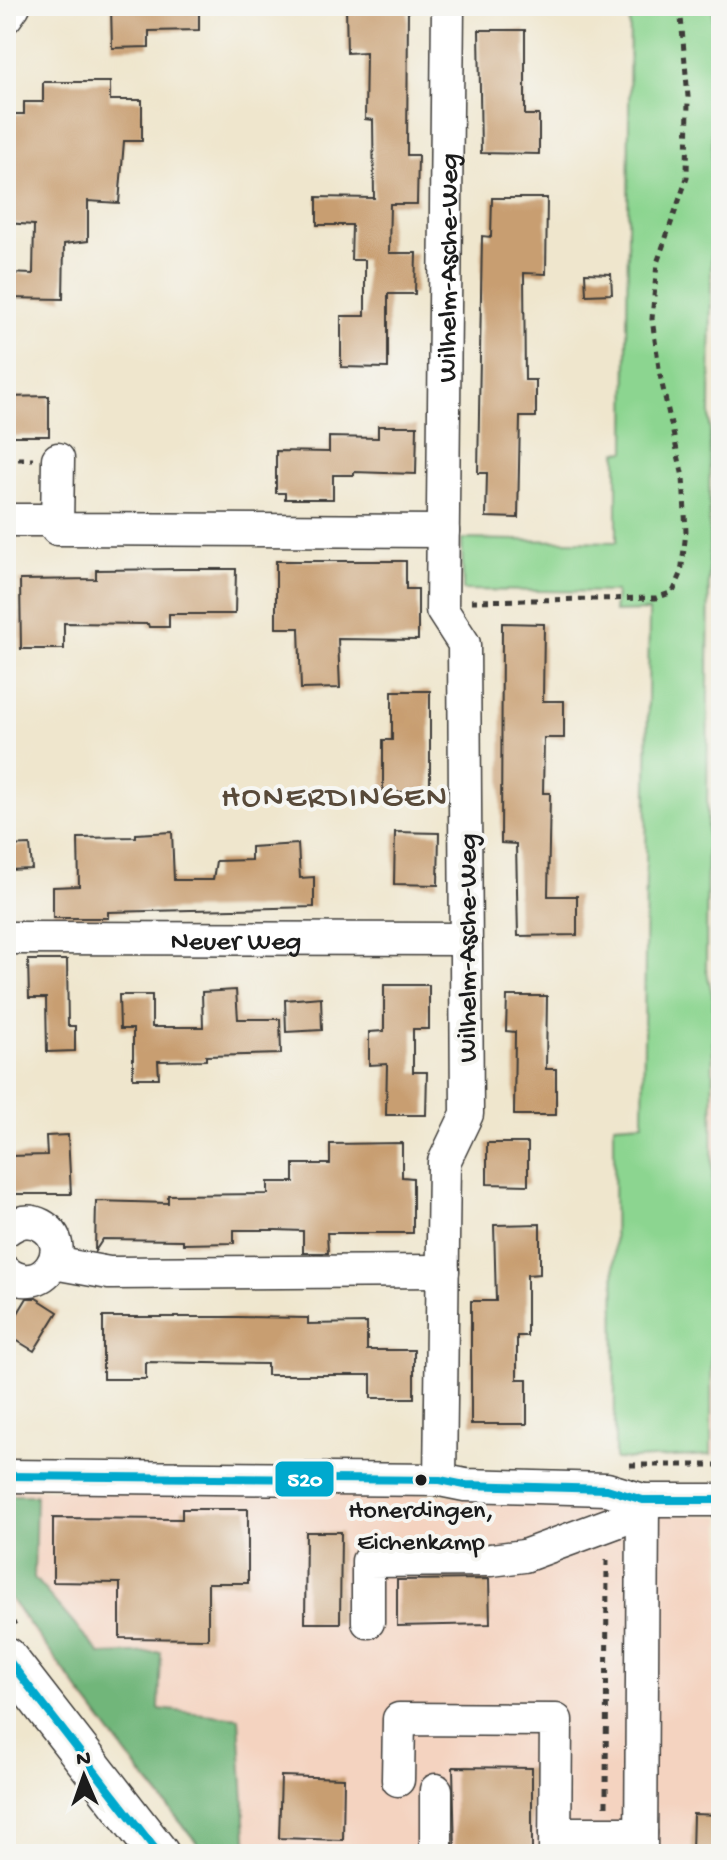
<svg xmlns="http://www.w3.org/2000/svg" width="727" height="1860" font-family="'Gochi Hand',sans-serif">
  <rect width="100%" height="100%" fill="#f6f6f2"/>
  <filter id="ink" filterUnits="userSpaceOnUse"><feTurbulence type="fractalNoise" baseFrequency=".0125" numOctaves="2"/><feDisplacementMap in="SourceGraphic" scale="16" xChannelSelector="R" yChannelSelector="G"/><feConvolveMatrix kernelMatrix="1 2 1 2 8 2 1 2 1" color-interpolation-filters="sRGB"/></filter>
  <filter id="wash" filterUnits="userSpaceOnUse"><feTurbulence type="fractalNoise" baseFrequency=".006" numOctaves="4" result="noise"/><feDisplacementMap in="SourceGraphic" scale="32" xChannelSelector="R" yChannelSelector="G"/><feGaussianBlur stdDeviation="1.8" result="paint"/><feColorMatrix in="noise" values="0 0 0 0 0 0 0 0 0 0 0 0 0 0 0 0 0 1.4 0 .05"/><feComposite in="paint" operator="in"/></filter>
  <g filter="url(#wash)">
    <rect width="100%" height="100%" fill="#efe6cd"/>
    <path fill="#f4d3c0" d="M713,998H721V1455H711Z
      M6,1489L372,1491L627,1504L672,1515L721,1516V1854H206L151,1790L6,1598Z"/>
    <path fill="#8cd590" stroke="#547856" stroke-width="2" d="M630,6H713L706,968L713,998L711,1455L615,1460L614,1125L643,1123L649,611L614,612L616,592L463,590L462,539L617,542V452L626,451Z"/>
    <path fill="#71b67a" stroke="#46694b" stroke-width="2" d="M6,1495H36L34,1578L100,1654L161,1652L159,1709L239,1718L247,1854H206L140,1772L6,1593Z"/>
    <g id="blocks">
      <path fill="#c89e71" d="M111,6H199V30L149,31V47L112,48Z
        M346,6H408L407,155H418L417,204H390L389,253H416L415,294H388V368L341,367V316H365V260H351L352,225H317V197L374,198L373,120L365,119L366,52L347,53Z
        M479,30H525V115H539V154L481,153Z
        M43,82H110V100H142V141H124L119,203L88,201V241L64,244L63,299L6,298V273L33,274L34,225L6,223V167H12L11,114H24V102H43Z
        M492,198H547L546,274L524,273L525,380H536V417H520L518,518L486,517L487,473H478L482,236L491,237Z
        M585,273L611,274L612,294L586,295Z
        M49,396V436H6V397Z
        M378,426H417L416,474L354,472V475H333V499H285V493H276V451L329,452V437L378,438Z
        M276,561H406V589H418V640L338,639L340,688L301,689L299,628H276Z
        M182,569H236L235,614H169V627H149L148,624L64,623V649H21L20,580L96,579V570Z
        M502,623L544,624L543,701H564V738H544L543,793H550L548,896H577V935L518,936L516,844L501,843Z
        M392,691H430V792H383V740H392Z
        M172,832L174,880H213L216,861L251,860V847L298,844L300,878L314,877V907L108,912V918H53V887L79,886L78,838L136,837V834Z
        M395,832L439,833L438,885L394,884Z
        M30,845L32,869L7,870L6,846Z
        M28,960H67L68,1026H75V1051L47,1052L46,998H29Z
        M384,985H429V1029H413V1072H427L426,1115H386L387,1064L369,1065V1032L384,1031Z
        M236,990L238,1019H280L281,1054L206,1056V1060L158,1061L159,1078H133V1029H120L119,995H152V1027H203L202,992Z
        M507,996H547L546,1069H556V1115H514L515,1032L506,1031Z
        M321,997L322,1030L286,1032L285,1000Z
        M68,1135L71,1194H10L9,1156L47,1155L46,1136Z
        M402,1143V1177L413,1178V1233H327L328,1253H303V1231L276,1230H234V1243L183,1244V1240L103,1239L95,1251L96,1201L168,1203V1195L268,1194V1182H294V1164H330V1144Z
        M487,1143H528V1185L487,1184Z
        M540,1224V1274L527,1275V1336H517V1379H527V1424H471V1301H496L494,1225Z
        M27,1298H36L58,1312L34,1351L6,1334V1302L18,1313Z
        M103,1317H237L308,1318V1324L367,1323V1350H414V1398H371V1375H267V1364L146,1362V1379H103Z
        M182,1509H248V1583H208V1639L120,1638V1583L53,1582V1518L182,1519Z
        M306,1532H341L340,1623H305Z
        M489,1579L490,1624L397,1626V1580Z
        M453,1767L532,1768V1854H455Z
        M281,1776L344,1778L343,1840L279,1838Z
        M693,1814L721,1815V1854H692Z"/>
    </g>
  </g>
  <g filter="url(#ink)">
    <use href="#blocks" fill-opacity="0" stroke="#3c3a37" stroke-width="2"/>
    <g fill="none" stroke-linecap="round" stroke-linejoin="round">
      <g stroke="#3c3a37" stroke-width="35">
        <g id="minor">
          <path d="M6,17L14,6"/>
          <path d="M58,459L57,529L443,531"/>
          <path d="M6,520H57"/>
          <path id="s1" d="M6,938L465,939"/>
          <path d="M6,1230C17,1222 28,1218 41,1225C78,1245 42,1301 6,1272"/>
          <path d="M54,1263L109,1273L443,1271"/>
          <path d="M6,1476L440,1480L465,1485L607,1489L643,1500H721"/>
          <path id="s2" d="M440,1480L444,1162L467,1114L464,644L442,610L448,6"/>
          <path d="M368,1622V1561L491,1560L524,1556L643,1512"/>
          <path d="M398,1780L399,1719L556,1720L555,1854"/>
          <path d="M555,1833H641"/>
          <path d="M436,1854V1790"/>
          <path d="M641,1854L643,1500"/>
        </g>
      </g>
      <g stroke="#3c3a37" stroke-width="43">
        <path id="major" d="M6,1657L159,1854"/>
      </g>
      <path stroke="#3c3a37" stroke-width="5" stroke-dasharray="6 6" stroke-linecap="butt" d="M6,459H33
        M471,601L656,598L673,592L681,574L686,532L683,477L660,375L652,319L657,263L687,178L688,97L680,6
        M630,1465H721
        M6,1613L15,1625
        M606,1806L607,1556"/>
      <use href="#minor" stroke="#fff" stroke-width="32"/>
      <use href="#major" stroke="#fff" stroke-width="40"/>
      <g stroke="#f6f6f2" stroke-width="14">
        <path id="bus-1" d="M6,1476L440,1480L465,1485L607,1489L643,1500H721
          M6,1657L159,1854"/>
      </g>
      <use href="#bus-1" stroke="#00a9ce" stroke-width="8"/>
    </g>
  </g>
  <circle fill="#1c1c1c" stroke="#f6f6f2" stroke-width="3" cx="421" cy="1480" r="7"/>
  <g text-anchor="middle" stroke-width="8" stroke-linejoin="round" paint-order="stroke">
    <g font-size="26" fill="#1c1c1c" stroke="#f6f6f2">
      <text x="421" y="1517">Honerdingen,<tspan x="421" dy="32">Eichenkamp</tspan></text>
    </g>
    <g font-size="28" fill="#1c1c1c" stroke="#f6f6f2">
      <text dy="10" stroke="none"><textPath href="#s2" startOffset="1224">Wilhelm-Asche-Weg</textPath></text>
      <text dy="10" stroke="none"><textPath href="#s1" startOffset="230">Neuer Weg</textPath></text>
      <text transform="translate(465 948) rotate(-90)" y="10">Wilhelm-Asche-Weg</text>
    </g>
    <g font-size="32" letter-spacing="2" fill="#584a3a" stroke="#f6f6f2">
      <text x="335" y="805">HONERDINGEN</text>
    </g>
  </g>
  <rect stroke="#f6f6f2" stroke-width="3" x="274" y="1460" width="61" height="38" rx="8" fill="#00a9ce"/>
  <g font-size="22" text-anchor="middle" font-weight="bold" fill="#fff">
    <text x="305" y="1486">520</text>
  </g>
  <rect width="727" height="1860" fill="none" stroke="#f6f6f2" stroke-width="32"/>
  <g transform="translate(84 1776) rotate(358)" stroke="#f6f6f2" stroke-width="6" paint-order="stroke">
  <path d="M0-6L14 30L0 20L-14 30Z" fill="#1c1c1c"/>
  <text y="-12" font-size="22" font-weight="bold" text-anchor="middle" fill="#1c1c1c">N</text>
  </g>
</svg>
